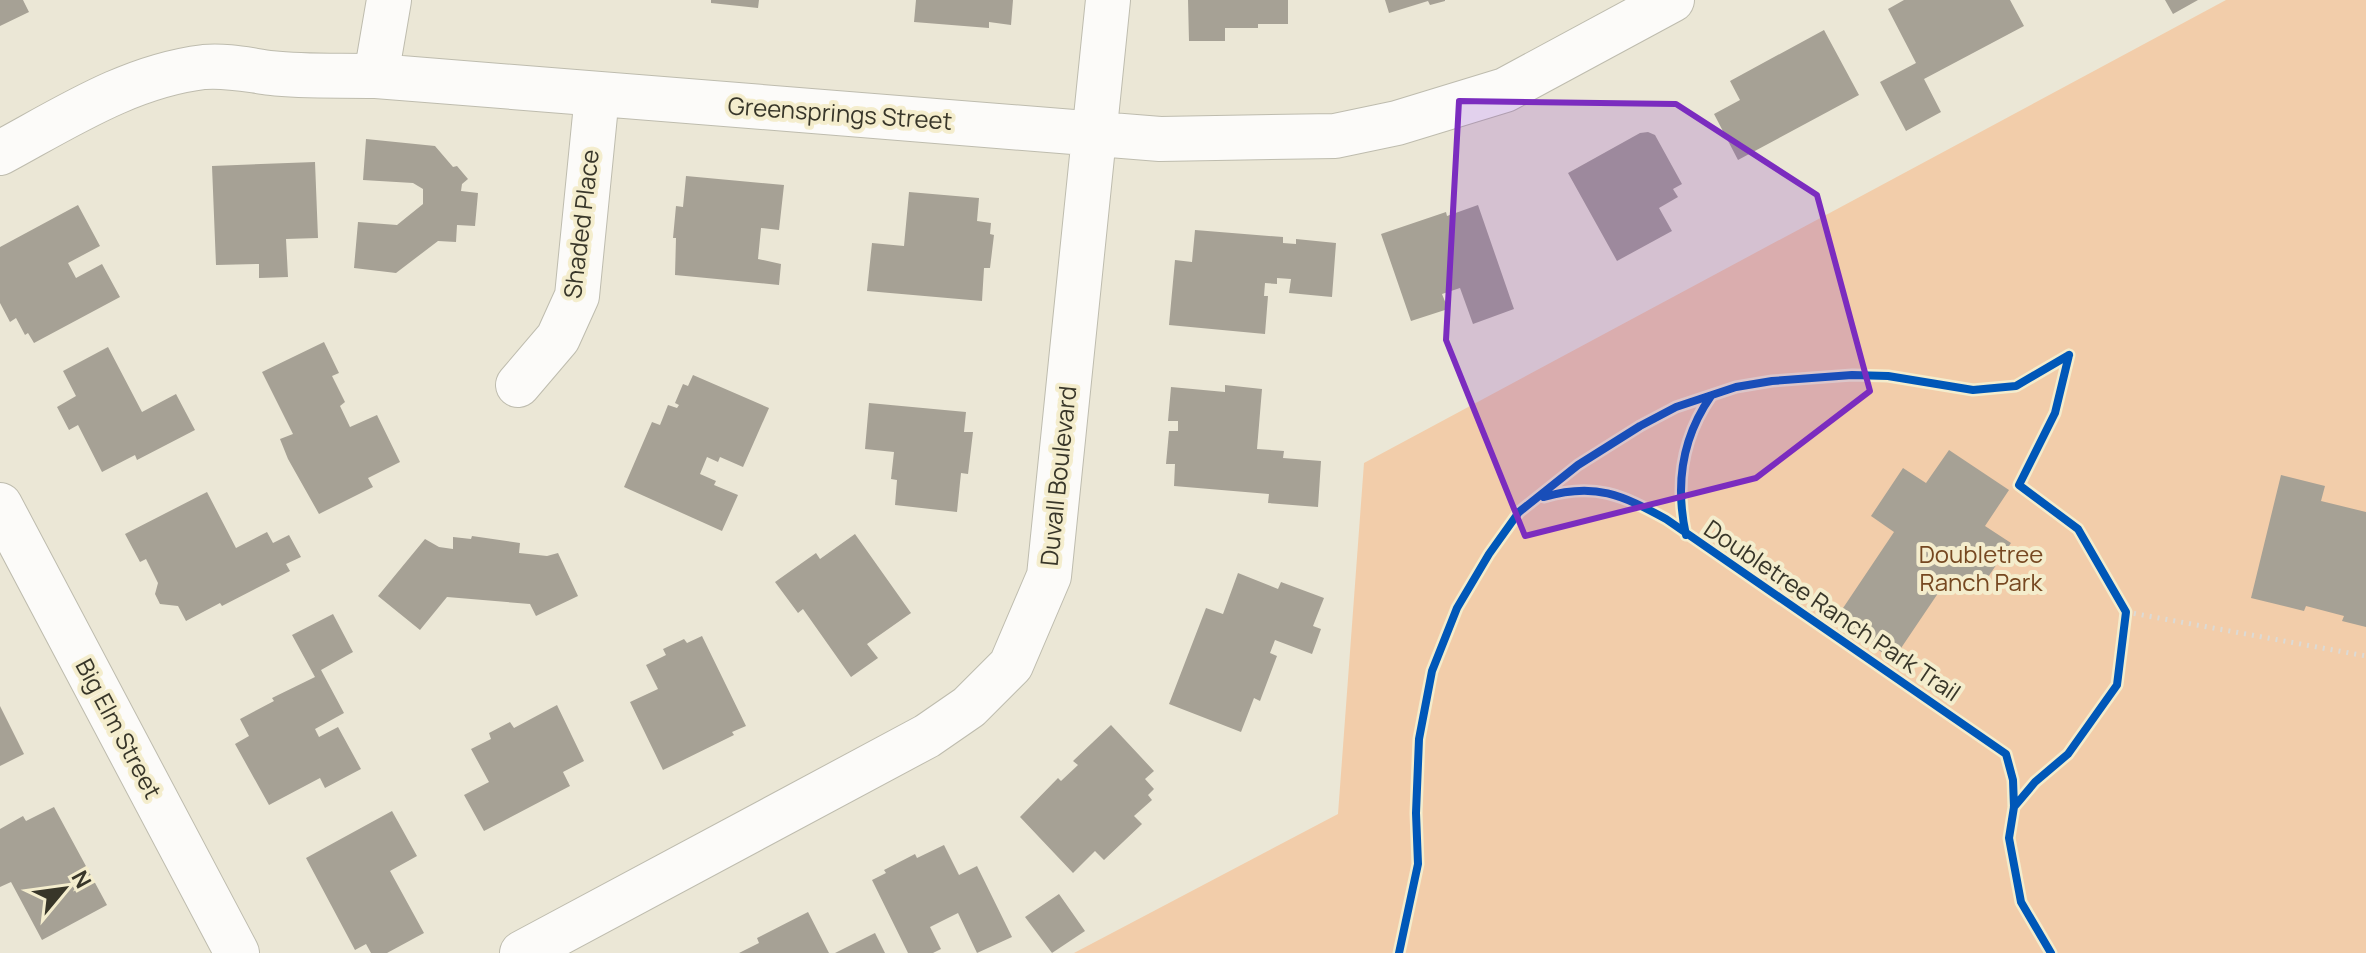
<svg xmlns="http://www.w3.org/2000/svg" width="2366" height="953" font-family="Manrope,sans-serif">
  <rect width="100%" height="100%" fill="#ebe7d6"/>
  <path fill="#f2cdaa" d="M2226,0H2366V953H1074L1338,814L1364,463Z"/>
  <path fill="#a6a195" d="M0,0H23L29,12L0,26Z
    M711,0H759L758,8L711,3Z
    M916,0H1013L1011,25L989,22V28L914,22Z
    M1188,0H1288V24H1258V28H1225V41H1189Z
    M1385,0H1445V1L1430,5L1428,1L1389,13Z
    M1904,0H2010L2024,26L1924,79L1941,112L1906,131L1880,82L1916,63L1888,9Z
    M2165,0H2198L2173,14Z
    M1824,30L1859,95L1738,160L1714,114L1740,100L1730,81Z
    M1648,132L1655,135L1682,184L1673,189L1678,197L1659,208L1672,231L1617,261L1568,173L1640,133Z
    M366,139L435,146L453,167L457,166L468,179L462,184L461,191L478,193L475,226L457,225L456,242L438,241L396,273L354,268L358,222L397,225L423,204V189L413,183L363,180Z
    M315,162L318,238L286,239L288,277L259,278V264L216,265L212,166Z
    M686,176L784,185L779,230L761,228L758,259L781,264L779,285L675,275L676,238H673L676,206L683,207Z
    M909,192L979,198L977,221L991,223L990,234L994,235L990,268H984L982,301L867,291L872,243L904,246Z
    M78,205L100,246L68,263L76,278L102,264L120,297L34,343L28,333L25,335L16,318L10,322L0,303V247Z
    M1478,205L1514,309L1473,324L1460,288L1442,294L1448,309L1411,321L1381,234L1446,212L1447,216Z
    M1195,230L1283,237V243L1296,244V239L1336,243L1332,297L1289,293L1291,279L1277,278V284L1265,283L1264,296H1268L1265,334L1169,325L1175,260L1192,262Z
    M324,342L339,373L332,376L345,402L340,406L350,427L377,415L400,462L368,478L373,487L319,514L288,459L280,439L293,434L262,372Z
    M108,347L142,412L176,394L195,430L137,460L135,455L102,472L78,425L69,430L57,407L76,396L63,371Z
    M693,375L769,408L743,467L720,457L718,462L707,457L700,474L716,481L714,485L738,495L722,531L624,487L652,422L660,425L668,405L677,408L679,405L675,403L683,384L688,386Z
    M1225,385L1262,389L1257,449L1284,451L1283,458L1321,461L1318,507L1268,503L1269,494L1174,486L1175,464H1166L1169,431H1178V421H1168L1171,387L1225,392Z
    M869,403L966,412L964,432H973L968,474L961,473L957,512L895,505L897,480L891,479L894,452L865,449Z
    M1949,450L2009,490L1985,526L2011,543L1978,592L1951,574L1893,660L1835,620L1894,532L1871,516L1903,468L1926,483Z
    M2281,475L2325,486L2321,501L2366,512V627L2342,621L2344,616L2306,606L2304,611L2251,598Z
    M207,492L236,548L267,532L273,543L289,535L301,557L286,564L290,571L222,606L220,603L186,621L178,606L160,604L155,594L158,583L146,559L140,562L125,534Z
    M855,534L911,613L867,644L878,658L851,677L803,609L798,613L775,582L816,553L820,559Z
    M472,536L520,543L519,553L547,556L558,553L578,596L536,616L530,604L447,597L420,630L378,596L425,539L439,547L453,549V537L471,539Z
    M1238,573L1278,589L1281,582L1324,598L1313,626L1321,629L1312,654L1275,640L1270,653L1277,656L1260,701L1254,698L1241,732L1169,704L1206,608L1223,614Z
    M333,614L353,652L321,670L344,713L315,729L319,737L338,727L361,769L325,788L320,778L269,805L235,744L249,736L240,719L274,701L272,698L315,677L292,635Z
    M702,636L746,726L732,732L734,735L663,770L630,702L658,689L646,665L666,655L663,649L684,639L687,643Z
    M557,705L584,761L563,772L570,786L484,831L464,795L489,782L471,749L491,739L489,733L510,722L514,728Z
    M0,706L24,754L0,766Z
    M1111,725L1154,771L1145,779L1154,789L1148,795L1152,800L1134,816L1142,824L1104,860L1095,851L1073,873L1020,817L1058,778L1061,781L1078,765L1073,761Z
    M54,807L107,905L42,940L11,882L0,887V829L23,816L26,821Z
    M392,811L417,856L390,871L424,933L387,953H371L366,944L355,950L306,858Z
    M944,845L959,875L977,866L1012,937L977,953L958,913L930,927L941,949L933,953H908L872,880L886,873L884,870L915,854L917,858Z
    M1059,894L1085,931L1052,953L1025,917Z
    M808,912L829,953H739L759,943L757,938Z
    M875,933L885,953H835Z"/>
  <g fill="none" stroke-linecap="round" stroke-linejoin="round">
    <g stroke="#bebcae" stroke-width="46">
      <path id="minor" d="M376,76L389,0
        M0,153C65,118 129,76 204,67C227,65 248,70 271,73C305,77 341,75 376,76L1160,139L1335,136L1397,123L1505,90L1672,0
        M518,385L558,338L577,296L597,95
        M0,505L237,953
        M522,953L927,736L969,707L1011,665L1049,576L1108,0"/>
    </g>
    <path stroke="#dcdad5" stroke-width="5" stroke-dasharray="2 6" stroke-linecap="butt" d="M2126,612L2366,656"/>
    <use href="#minor" stroke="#fcfbf9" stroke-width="44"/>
    <g stroke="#f4edcd" stroke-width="13">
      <path id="cycleway" d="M1544,497C1595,482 1622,495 1666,519L2006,754L2013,780L2014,807L2009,838L2021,902L2051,953
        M1686,535C1675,485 1681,439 1711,396
        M2014,807L2035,782L2068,754L2117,685L2126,612L2078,529L2019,485L2055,413L2069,355
        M1399,953L1418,864L1416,813L1419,739L1432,671L1457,608L1489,554L1519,512L1578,465L1640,426L1676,407L1736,387L1772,381L1852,375L1888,376L1973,390L2016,386L2069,355"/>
    </g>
    <use href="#cycleway" stroke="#0057b8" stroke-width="8"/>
  </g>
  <path fill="#7b2cbf" fill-opacity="0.2" stroke="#7b2cbf" stroke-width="6" stroke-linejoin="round" d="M1459,101L1676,104L1817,195L1870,391L1756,478L1525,536L1446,340Z"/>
  <g text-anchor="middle" stroke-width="8" stroke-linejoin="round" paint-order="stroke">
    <g font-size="24" fill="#383629" stroke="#f4edcd">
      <text transform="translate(840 114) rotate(4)" y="8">Greensprings Street</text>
      <text transform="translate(582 224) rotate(-83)" y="8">Shaded Place</text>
      <text transform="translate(1059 476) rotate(-84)" y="8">Duvall Boulevard</text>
      <text transform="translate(1832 611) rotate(34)" y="8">Doubletree Ranch Park Trail</text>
      <text transform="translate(118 729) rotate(62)" y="8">Big Elm Street</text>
    </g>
    <g font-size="24" fill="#764821" stroke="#f4edcd">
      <text x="1981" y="563">Doubletree<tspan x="1981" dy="28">Ranch Park</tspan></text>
    </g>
  </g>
  <g transform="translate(64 889) rotate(61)" stroke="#f4edcd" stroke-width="6" paint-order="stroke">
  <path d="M0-6L14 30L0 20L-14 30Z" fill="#383629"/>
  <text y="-12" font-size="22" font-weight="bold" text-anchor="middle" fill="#383629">N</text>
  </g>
</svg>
